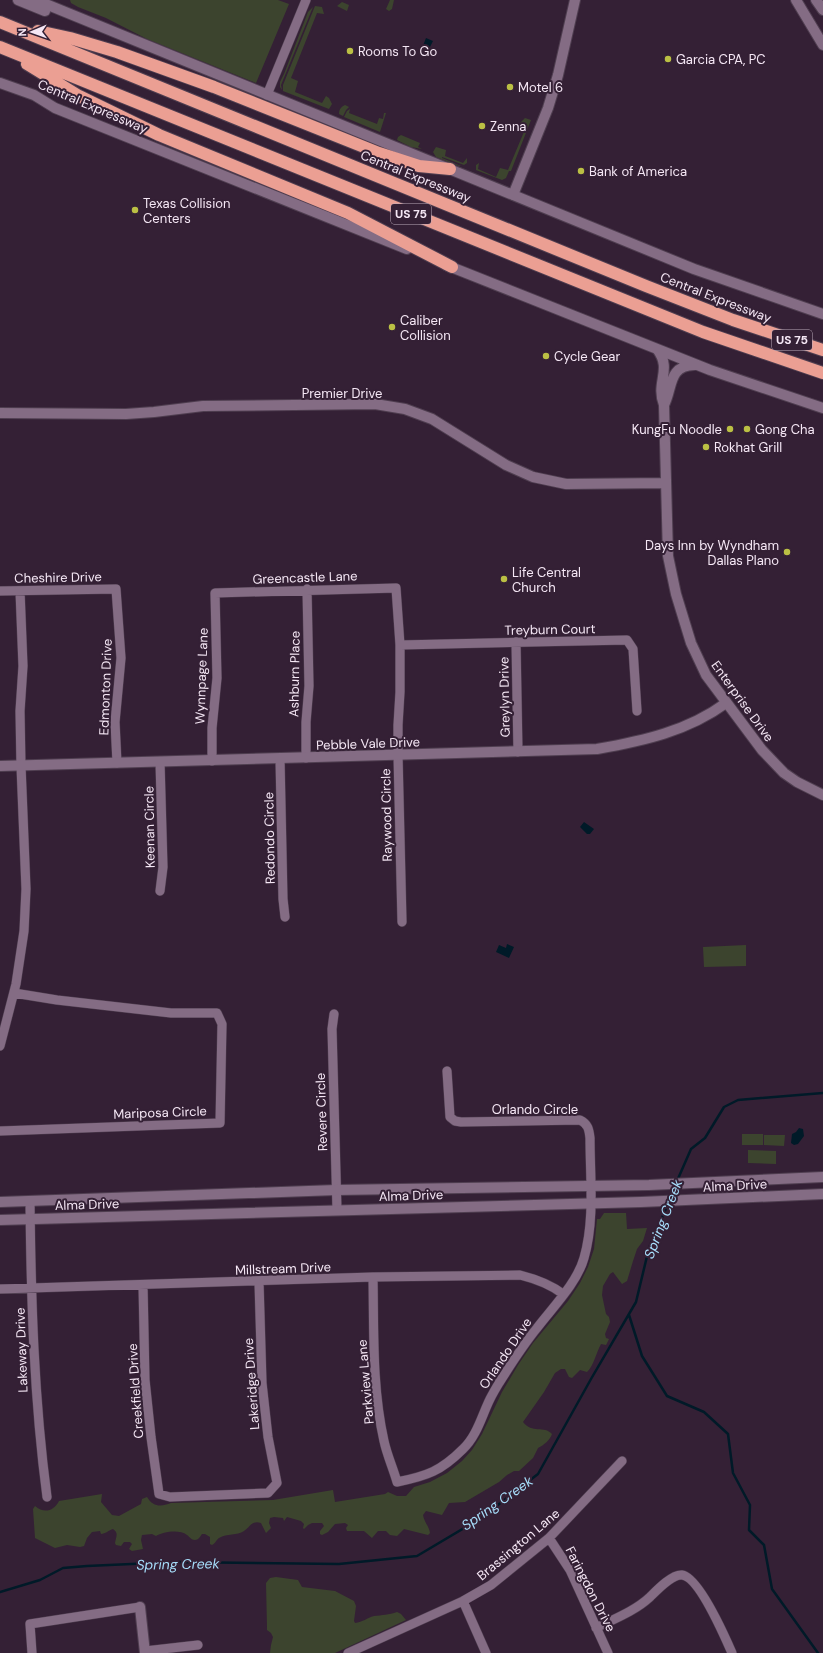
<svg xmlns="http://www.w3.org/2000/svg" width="823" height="1653" font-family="'DM Sans',sans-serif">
  <rect width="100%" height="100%" fill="#342035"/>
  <path fill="#3c442e" d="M70,0H278L289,4L256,83L147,39L106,18L78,7L71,3Z
    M390,0H394L392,9L389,11L386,9Z
    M342,2L349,5L347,11L337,6Z
    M315,6L322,7L324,14L317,13L291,78L298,81L295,92L322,103L326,96L329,98L332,104L329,109L283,91V85Z
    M313,7L281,85L282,90L280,87V82L284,74L308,12Z
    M345,105L349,107L346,110L343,116L339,114C339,109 341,107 345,105Z
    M350,109L349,113L377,124L379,118L383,119L384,113H386L380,132L344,117L347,111Z
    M525,118L531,120L511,171H509L506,178L502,180L476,170V165L479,163L478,169L496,177L500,168L508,170L526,127L521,125L520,123Z
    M401,135L420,143L418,147L422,149L411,147L397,140L398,137Z
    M436,147L446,150L445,156L463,163L467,158V163L464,165L442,157V158L461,166H459L436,157L433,152Z
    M746,945V966L704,967L703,947Z
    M742,1134H763V1145H742Z
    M764,1135H785L784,1146L764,1145Z
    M748,1150L776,1151V1164L748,1163Z
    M604,1213H626L627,1229L647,1228L643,1241L637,1249L633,1261L627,1281L622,1284L613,1272L610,1274L603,1286L602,1295L606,1314L609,1317L610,1322L605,1334L606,1338L609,1339L606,1345L601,1344C596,1353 594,1365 587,1372L580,1370L572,1378L569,1377L565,1369H561L555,1373L544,1392L523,1422C532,1434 544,1425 552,1434C550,1440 544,1445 538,1448L533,1458L519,1471H514L507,1475L499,1482L465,1502L449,1503L442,1515L426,1511L423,1515C424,1522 429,1526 430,1533L428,1535L404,1529L397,1536L390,1535L386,1531H378L372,1538L364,1531H347L346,1528L348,1525L345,1523L335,1524L328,1532L322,1535L320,1534V1531L324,1526L322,1523H312L308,1525L304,1529L303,1528L304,1524L301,1521L287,1517L284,1521L283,1518L274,1517L270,1518L269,1523L271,1528L266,1533L261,1523C252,1520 250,1527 244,1531C237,1536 227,1533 219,1538C216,1540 216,1543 212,1545L210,1544V1537L205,1534H202C200,1537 198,1540 195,1540C191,1540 190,1537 187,1535C179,1529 163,1532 156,1536L152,1534L142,1535L141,1540L143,1549L132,1551L129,1549L132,1544L130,1542H124L121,1546L116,1545L115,1543C116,1537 119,1533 113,1529C109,1530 105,1534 101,1534L100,1531L92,1532L87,1538L84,1546L80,1547L67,1545L55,1548L35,1538L33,1509L35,1506C44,1514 54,1511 59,1501L102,1494L101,1502L112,1515L119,1516L141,1504L142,1499L147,1497C153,1507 161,1507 171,1503L273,1500L333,1490L335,1502L385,1494L388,1492L397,1496H406L414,1487L430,1482L447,1473L462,1461L472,1450L482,1434L502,1392L518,1365L533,1343L568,1301L580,1283L588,1267L594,1249L597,1219H600Z
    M276,1577L298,1580L302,1587L335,1591L354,1601L356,1606L354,1621L355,1623C363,1622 367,1618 374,1616C382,1615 389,1615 397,1612L401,1614L406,1620L335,1653H270L271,1645L273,1637L271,1633L267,1630V1627L266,1583L270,1578Z"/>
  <path fill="#001a28" d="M426,38L433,41L428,51L422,48Z
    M584,822L594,829L590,834H587L580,827Z
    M507,944L514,947L509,958L496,952L499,945L506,948Z
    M799,1128L803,1129L804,1136L798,1144L794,1145L791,1143L792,1134L796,1132Z"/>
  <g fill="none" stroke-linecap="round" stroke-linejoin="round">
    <path stroke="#001a28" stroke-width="2.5" d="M677,1181L691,1149L705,1138L724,1107L738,1100L823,1093
      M670,1198L675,1186
      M629,1315L642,1356L667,1396L704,1412L728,1434L733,1473L750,1505L749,1530L764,1545L772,1589L818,1653
      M0,1592L40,1580L63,1568L87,1566L176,1562L339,1564L417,1556L481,1518L538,1474L591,1379L636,1302L649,1248L668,1204"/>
    <g stroke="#4f3e50" stroke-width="10">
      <path id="street" d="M267,95L306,0
        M0,591L116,589L121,658L115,722L117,763
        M516,642L518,752
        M400,645L627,640L633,649L637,711
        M306,758V722L309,686L307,589
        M280,759L283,899L285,917
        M212,761V728L217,678L215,593L396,588L400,645V692L398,725V755L402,922
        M160,891L163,867L160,762
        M334,1014L332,1029L337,1210
        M0,1046L16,984L24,931L26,889L21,766L20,711L23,666L20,591
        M0,1131L220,1123L222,1024L217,1013H171L57,1000L14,993
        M30,1201C31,1300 34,1399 47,1497
        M373,1277C374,1332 372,1388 384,1441C387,1455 393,1468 397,1482C427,1476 441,1471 463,1449C477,1436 482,1415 490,1399C493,1393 496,1388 499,1383C511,1364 523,1345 537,1328C553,1307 577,1283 584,1258C595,1220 590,1177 590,1138C589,1129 588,1124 580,1120L461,1122L455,1121L450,1117L447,1071
        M143,1285L145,1380L151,1437L159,1494L170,1497L268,1493L277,1483L268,1437L262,1383L259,1282
        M0,1289L373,1277L520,1275C536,1279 550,1284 563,1294
        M549,1538L570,1570L608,1653
        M463,1601L486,1653
        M596,1628C614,1619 635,1611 650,1597C656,1591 672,1574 682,1575C699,1577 725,1637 732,1653
        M145,1651L198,1645
        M32,1653L30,1624L140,1607
        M348,1653L463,1601L491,1585L549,1538L622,1461"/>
    </g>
    <g stroke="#4f3e50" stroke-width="12">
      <path id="secondary" d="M18,0L45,11
        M36,0L694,269L823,314
        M796,0L823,45
        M816,0L823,10
        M0,83L34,95L55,108L407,249
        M513,195L548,108L558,75L575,0
        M446,265L710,370L823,408
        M657,349C673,370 655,382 664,405L668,556L676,594L691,643L706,675L762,750L784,773L797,782L823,795
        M664,405C673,387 668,366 694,365
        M0,413L126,414L154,412L203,406L375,404L405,409L432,419L506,465L533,477L566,484L666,483
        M0,766L597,749C643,741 688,731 726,703
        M0,1202L336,1190L649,1185L823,1177
        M0,1220L641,1202L823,1194
        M140,1607L145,1653"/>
    </g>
    <g stroke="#4f3e50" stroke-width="14">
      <path id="highway" d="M0,22L646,286L733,320L823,350
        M38,31L70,38L117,52L214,87L379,153L419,166L450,169
        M0,47L703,332L823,373
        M27,64L79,96L159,135L348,213L452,267"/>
    </g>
    <use href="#street" stroke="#846c84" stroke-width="9"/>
    <use href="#secondary" stroke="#846c84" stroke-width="10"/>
    <use href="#highway" stroke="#eb9f93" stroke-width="12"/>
  </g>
  <g fill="#bbc044" stroke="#342035" stroke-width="1.5">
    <circle cx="350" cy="51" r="4"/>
    <circle cx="668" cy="59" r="4"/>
    <circle cx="510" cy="87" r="4"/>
    <circle cx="482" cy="126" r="4"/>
    <circle cx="581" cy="171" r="4"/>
    <circle cx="135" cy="210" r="4"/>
    <circle cx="392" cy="327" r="4"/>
    <circle cx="546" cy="356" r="4"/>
    <circle cx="730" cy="429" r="4"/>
    <circle cx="747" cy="429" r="4"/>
    <circle cx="706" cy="447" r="4"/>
    <circle cx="787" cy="552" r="4"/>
    <circle cx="504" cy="579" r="4"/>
  </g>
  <g text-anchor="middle" stroke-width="4" stroke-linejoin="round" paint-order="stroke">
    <g fill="#342035" stroke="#bbabbb" stroke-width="1">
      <rect x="391" y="204" width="40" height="20" rx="3"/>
      <rect x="772" y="330" width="40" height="20" rx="3"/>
    </g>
    <g font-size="12" font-weight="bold" fill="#f5e7f5">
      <text x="411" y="218">US 75</text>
      <text x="792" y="344">US 75</text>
    </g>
    <g font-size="13" fill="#f5e7f5" stroke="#342035" text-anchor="start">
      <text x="358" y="56">Rooms To Go</text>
      <text x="676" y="64">Garcia CPA, PC</text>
      <text x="518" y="92">Motel 6</text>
      <text x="490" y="131">Zenna</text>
      <text x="589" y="176">Bank of America</text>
      <text x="143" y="208">Texas Collision<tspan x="143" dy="15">Centers</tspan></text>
      <text x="400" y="325">Caliber<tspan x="400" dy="15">Collision</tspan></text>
      <text x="554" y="361">Cycle Gear</text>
      <text x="722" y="434" text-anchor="end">KungFu Noodle</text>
      <text x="755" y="434">Gong Cha</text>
      <text x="714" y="452">Rokhat Grill</text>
      <text x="779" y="550" text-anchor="end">Days Inn by Wyndham<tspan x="779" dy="15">Dallas Plano</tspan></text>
      <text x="512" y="577">Life Central<tspan x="512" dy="15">Church</tspan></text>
    </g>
    <g font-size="13" fill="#f5e7f5" stroke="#342035">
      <text transform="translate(93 106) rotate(23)" y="5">Central Expressway</text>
      <text transform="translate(416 176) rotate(22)" y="5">Central Expressway</text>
      <text transform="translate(716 297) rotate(21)" y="5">Central Expressway</text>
      <text x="342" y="398">Premier Drive</text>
      <text transform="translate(58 577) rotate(-1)" y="5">Cheshire Drive</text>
      <text transform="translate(305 577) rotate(-2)" y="5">Greencastle Lane</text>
      <text transform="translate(550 629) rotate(-1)" y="5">Treyburn Court</text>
      <text transform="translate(294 674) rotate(-89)" y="5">Ashburn Place</text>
      <text transform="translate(201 676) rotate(-88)" y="5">Wynnpage Lane</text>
      <text transform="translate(105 687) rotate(-88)" y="5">Edmonton Drive</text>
      <text transform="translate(504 697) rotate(-91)" y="5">Greylyn Drive</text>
      <text transform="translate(743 701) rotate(54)" y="5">Enterprise Drive</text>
      <text transform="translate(368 743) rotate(-2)" y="5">Pebble Vale Drive</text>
      <text transform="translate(386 815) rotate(-91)" y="5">Raywood Circle</text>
      <text transform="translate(149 827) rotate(-91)" y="5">Keenan Circle</text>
      <text transform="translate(269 838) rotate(-91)" y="5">Redondo Circle</text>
      <text x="535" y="1114">Orlando Circle</text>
      <text transform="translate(160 1112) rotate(-2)" y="5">Mariposa Circle</text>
      <text transform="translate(321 1112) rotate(-92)" y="5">Revere Circle</text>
      <text transform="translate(735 1185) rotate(-3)" y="5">Alma Drive</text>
      <text transform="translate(411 1195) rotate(-2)" y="5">Alma Drive</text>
      <text transform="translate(87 1204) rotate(-2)" y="5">Alma Drive</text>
      <text transform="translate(283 1268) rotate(-2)" y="5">Millstream Drive</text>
      <text transform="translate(21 1350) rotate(-92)" y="5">Lakeway Drive</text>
      <text transform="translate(505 1353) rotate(-56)" y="5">Orlando Drive</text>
      <text transform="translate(365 1382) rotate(-95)" y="5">Parkview Lane</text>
      <text transform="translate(251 1384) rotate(-94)" y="5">Lakeridge Drive</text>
      <text transform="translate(135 1391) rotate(-94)" y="5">Creekfield Drive</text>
      <text transform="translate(518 1544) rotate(-40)" y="5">Brassington Lane</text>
      <text transform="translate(591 1589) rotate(63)" y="5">Faringdon Drive</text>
    </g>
    <g font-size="14" font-style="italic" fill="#a6ddfa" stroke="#342035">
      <text transform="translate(663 1219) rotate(-69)" y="5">Spring Creek</text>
      <text transform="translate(497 1503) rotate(-35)" y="5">Spring Creek</text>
      <text transform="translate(178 1564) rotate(-1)" y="5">Spring Creek</text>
    </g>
  </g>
  <g transform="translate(32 32) rotate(268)" stroke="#342035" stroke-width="3" paint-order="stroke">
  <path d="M0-3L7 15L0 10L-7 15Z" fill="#f5e7f5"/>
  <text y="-6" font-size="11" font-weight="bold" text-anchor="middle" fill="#f5e7f5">N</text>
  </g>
</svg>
